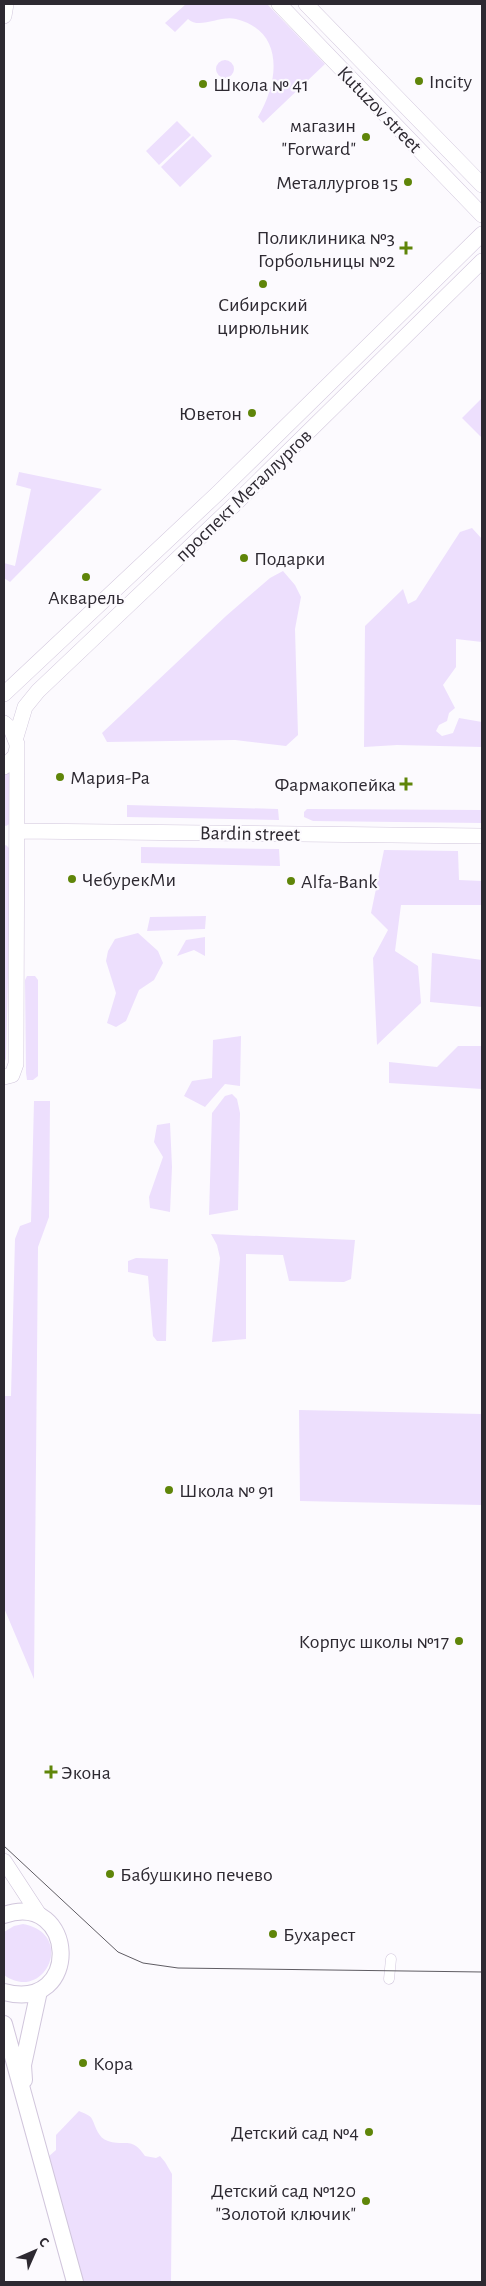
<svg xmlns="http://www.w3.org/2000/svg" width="486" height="2286" font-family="'Alegreya Sans',sans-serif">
  <rect width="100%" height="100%" fill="#fcfafe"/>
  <path fill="#eddffd" d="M186,4H267L325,64L263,123L258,117C279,82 285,31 236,19C219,15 200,30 188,19L175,32L165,23Z
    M216 69a9 9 0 1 1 18 0a9 9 0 1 1-18 0Z
    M177,121L191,135L159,165L146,151Z
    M193,136L212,156L180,187L161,167Z
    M482,398V438L462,418Z
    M19,472L102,489L10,582L4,578V563L15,566L31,489L16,485Z
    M472,528L482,539V642L456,639V667L443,685L455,708L449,713L447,721L439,725L436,731L442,736L453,733L459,718L482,722V747L397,745L364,747L365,626L403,589L408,604L416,600L460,532Z
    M283,571L295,585L301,597L295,629L298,735L286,746L235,740L107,742L102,733L226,616L270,578Z
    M4,770L11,771V823L6,826L4,825Z
    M127,805L278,809L279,820L127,817Z
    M307,809L482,810V823L313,821L304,817V812Z
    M6,845L11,850L6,1059L4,1063V846Z
    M141,847L279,849L280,866L141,863Z
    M384,850L458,851L459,880L482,881V905H401L395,951L418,966L421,1003L377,1045L373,958L388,930L371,913Z
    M206,916L205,929L147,931L150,917Z
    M138,933L158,951L163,963L154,980L139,990L126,1021L116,1027L107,1023L116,993L106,961L108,951L115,939Z
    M205,937V956L194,950L177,956L186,940Z
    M432,953L482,960V1007L430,1002Z
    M27,976H35L38,980V1076L33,1080H27L26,1073L25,980Z
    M241,1036L240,1086L225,1084L205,1107L184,1096L192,1081L212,1078L213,1040Z
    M458,1046H482V1089L389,1083V1062L437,1067Z
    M232,1094L237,1099L240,1113L238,1210L209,1215L212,1113L225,1096Z
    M34,1101H50L49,1217L38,1247L34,1679L4,1608V1396H11L15,1239L20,1226L31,1222Z
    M170,1123L172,1167L170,1212L150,1208L149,1197L163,1157L154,1142L157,1125Z
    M211,1234L355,1240L351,1279L344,1282L289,1281L283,1255L246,1254V1339L212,1342L220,1258L217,1245Z
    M136,1258L168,1259L166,1341H157L153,1336L148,1276L128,1272V1261Z
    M299,1410L482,1414V1505L300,1501Z
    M23,1924C77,1934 44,2004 4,1975V1932L14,1926Z
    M79,2111C83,2113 90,2115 92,2119C96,2127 98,2138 108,2141C126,2147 131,2136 145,2156L156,2158L160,2156L165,2162L172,2174L171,2282H83L48,2162V2157L56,2150V2135Z"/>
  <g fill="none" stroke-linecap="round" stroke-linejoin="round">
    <g stroke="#d1c6dc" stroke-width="11">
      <path id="street" d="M389,1979L391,1959"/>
    </g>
    <g stroke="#d1c6dc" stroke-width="16">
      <path id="secondary" d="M279,4L482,215
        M306,4L482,185
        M4,16L6,4
        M4,694L218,493L482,234
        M4,723L11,729L17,744L16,1064L12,1075L4,1077
        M16,737L25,707L38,691L233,506L482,261
        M4,767L15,756L17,748
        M18,831L482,836
        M4,1861L40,1916"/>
    </g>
    <g stroke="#d1c6dc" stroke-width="18">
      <path id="primary" d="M4,1915C76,1890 83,2013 4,1992
        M4,2024L75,2282
        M24,2080L23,2065L39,1991"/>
    </g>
    <use href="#street" stroke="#fff" stroke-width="10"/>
    <use href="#secondary" stroke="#fff" stroke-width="15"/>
    <use href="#primary" stroke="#fff" stroke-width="16"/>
    <path stroke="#5f5c63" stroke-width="1" d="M4,1846L118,1952L143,1963L178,1968L482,1972"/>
  </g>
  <g fill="#5f8509" stroke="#fcfafe" stroke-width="2">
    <circle cx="419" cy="81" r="5"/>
    <circle cx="203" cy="84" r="5"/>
    <circle cx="366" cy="137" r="5"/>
    <circle cx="408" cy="182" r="5"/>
    <path d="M403.5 240.5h5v5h5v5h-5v5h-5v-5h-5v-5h5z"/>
    <circle cx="263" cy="284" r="5"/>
    <circle cx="252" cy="413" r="5"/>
    <circle cx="244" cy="558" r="5"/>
    <circle cx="86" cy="577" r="5"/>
    <circle cx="60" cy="777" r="5"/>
    <path d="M403.5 776.5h5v5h5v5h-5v5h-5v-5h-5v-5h5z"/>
    <circle cx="72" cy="879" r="5"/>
    <circle cx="291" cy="881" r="5"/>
    <circle cx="169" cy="1490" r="5"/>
    <circle cx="459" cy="1641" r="5"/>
    <path d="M48.5 1764.5h5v5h5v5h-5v5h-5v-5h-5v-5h5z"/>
    <circle cx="110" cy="1874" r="5"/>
    <circle cx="273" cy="1934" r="5"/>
    <circle cx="83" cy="2063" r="5"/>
    <circle cx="369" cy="2132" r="5"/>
    <circle cx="366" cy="2201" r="5"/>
  </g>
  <g text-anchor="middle" stroke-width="4.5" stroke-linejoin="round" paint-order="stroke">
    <g font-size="20" fill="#2d2931" stroke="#fcfafe" text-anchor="start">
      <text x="429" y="88">Incity</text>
      <text x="213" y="91">Школа № 41</text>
      <text x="356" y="132" text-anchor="end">магазин<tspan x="356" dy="23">"Forward"</tspan></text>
      <text x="398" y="189" text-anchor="end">Металлургов 15</text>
      <text x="395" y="244" text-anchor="end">Поликлиника №3<tspan x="395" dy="23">Горбольницы №2</tspan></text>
      <text x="263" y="311" text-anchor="middle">Сибирский<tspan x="263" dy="23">цирюльник</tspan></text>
      <text x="242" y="420" text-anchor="end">Юветон</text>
      <text x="254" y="565">Подарки</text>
      <text x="86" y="604" text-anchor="middle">Акварель</text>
      <text x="70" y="784">Мария-Ра</text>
      <text x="396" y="791" text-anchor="end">Фармакопейка</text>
      <text x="82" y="886">ЧебурекМи</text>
      <text x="301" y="888">Alfa-Bank</text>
      <text x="179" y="1497">Школа № 91</text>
      <text x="449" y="1648" text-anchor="end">Корпус школы №17</text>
      <text x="61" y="1779">Экона</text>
      <text x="120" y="1881">Бабушкино печево</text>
      <text x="283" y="1941">Бухарест</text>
      <text x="93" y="2070">Кора</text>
      <text x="359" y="2139" text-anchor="end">Детский сад №4</text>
      <text x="356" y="2197" text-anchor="end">Детский сад №120<tspan x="356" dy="23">"Золотой ключик"</tspan></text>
    </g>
    <g font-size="20" fill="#2d2931" stroke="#fcfafe">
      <text transform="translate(380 109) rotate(46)" y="7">Kutuzov street</text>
      <text transform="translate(243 495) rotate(-44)" y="7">проспект Металлургов</text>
      <text transform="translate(250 833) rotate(1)" y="7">Bardin street</text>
    </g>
  </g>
  <rect width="486" height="2286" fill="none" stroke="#2d2931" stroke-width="10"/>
  <g transform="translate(35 2251) rotate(45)" stroke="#fcfafe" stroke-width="4" paint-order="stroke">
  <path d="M0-4L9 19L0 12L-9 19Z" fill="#2d2931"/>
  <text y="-8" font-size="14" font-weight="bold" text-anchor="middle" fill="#2d2931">С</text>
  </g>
</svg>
